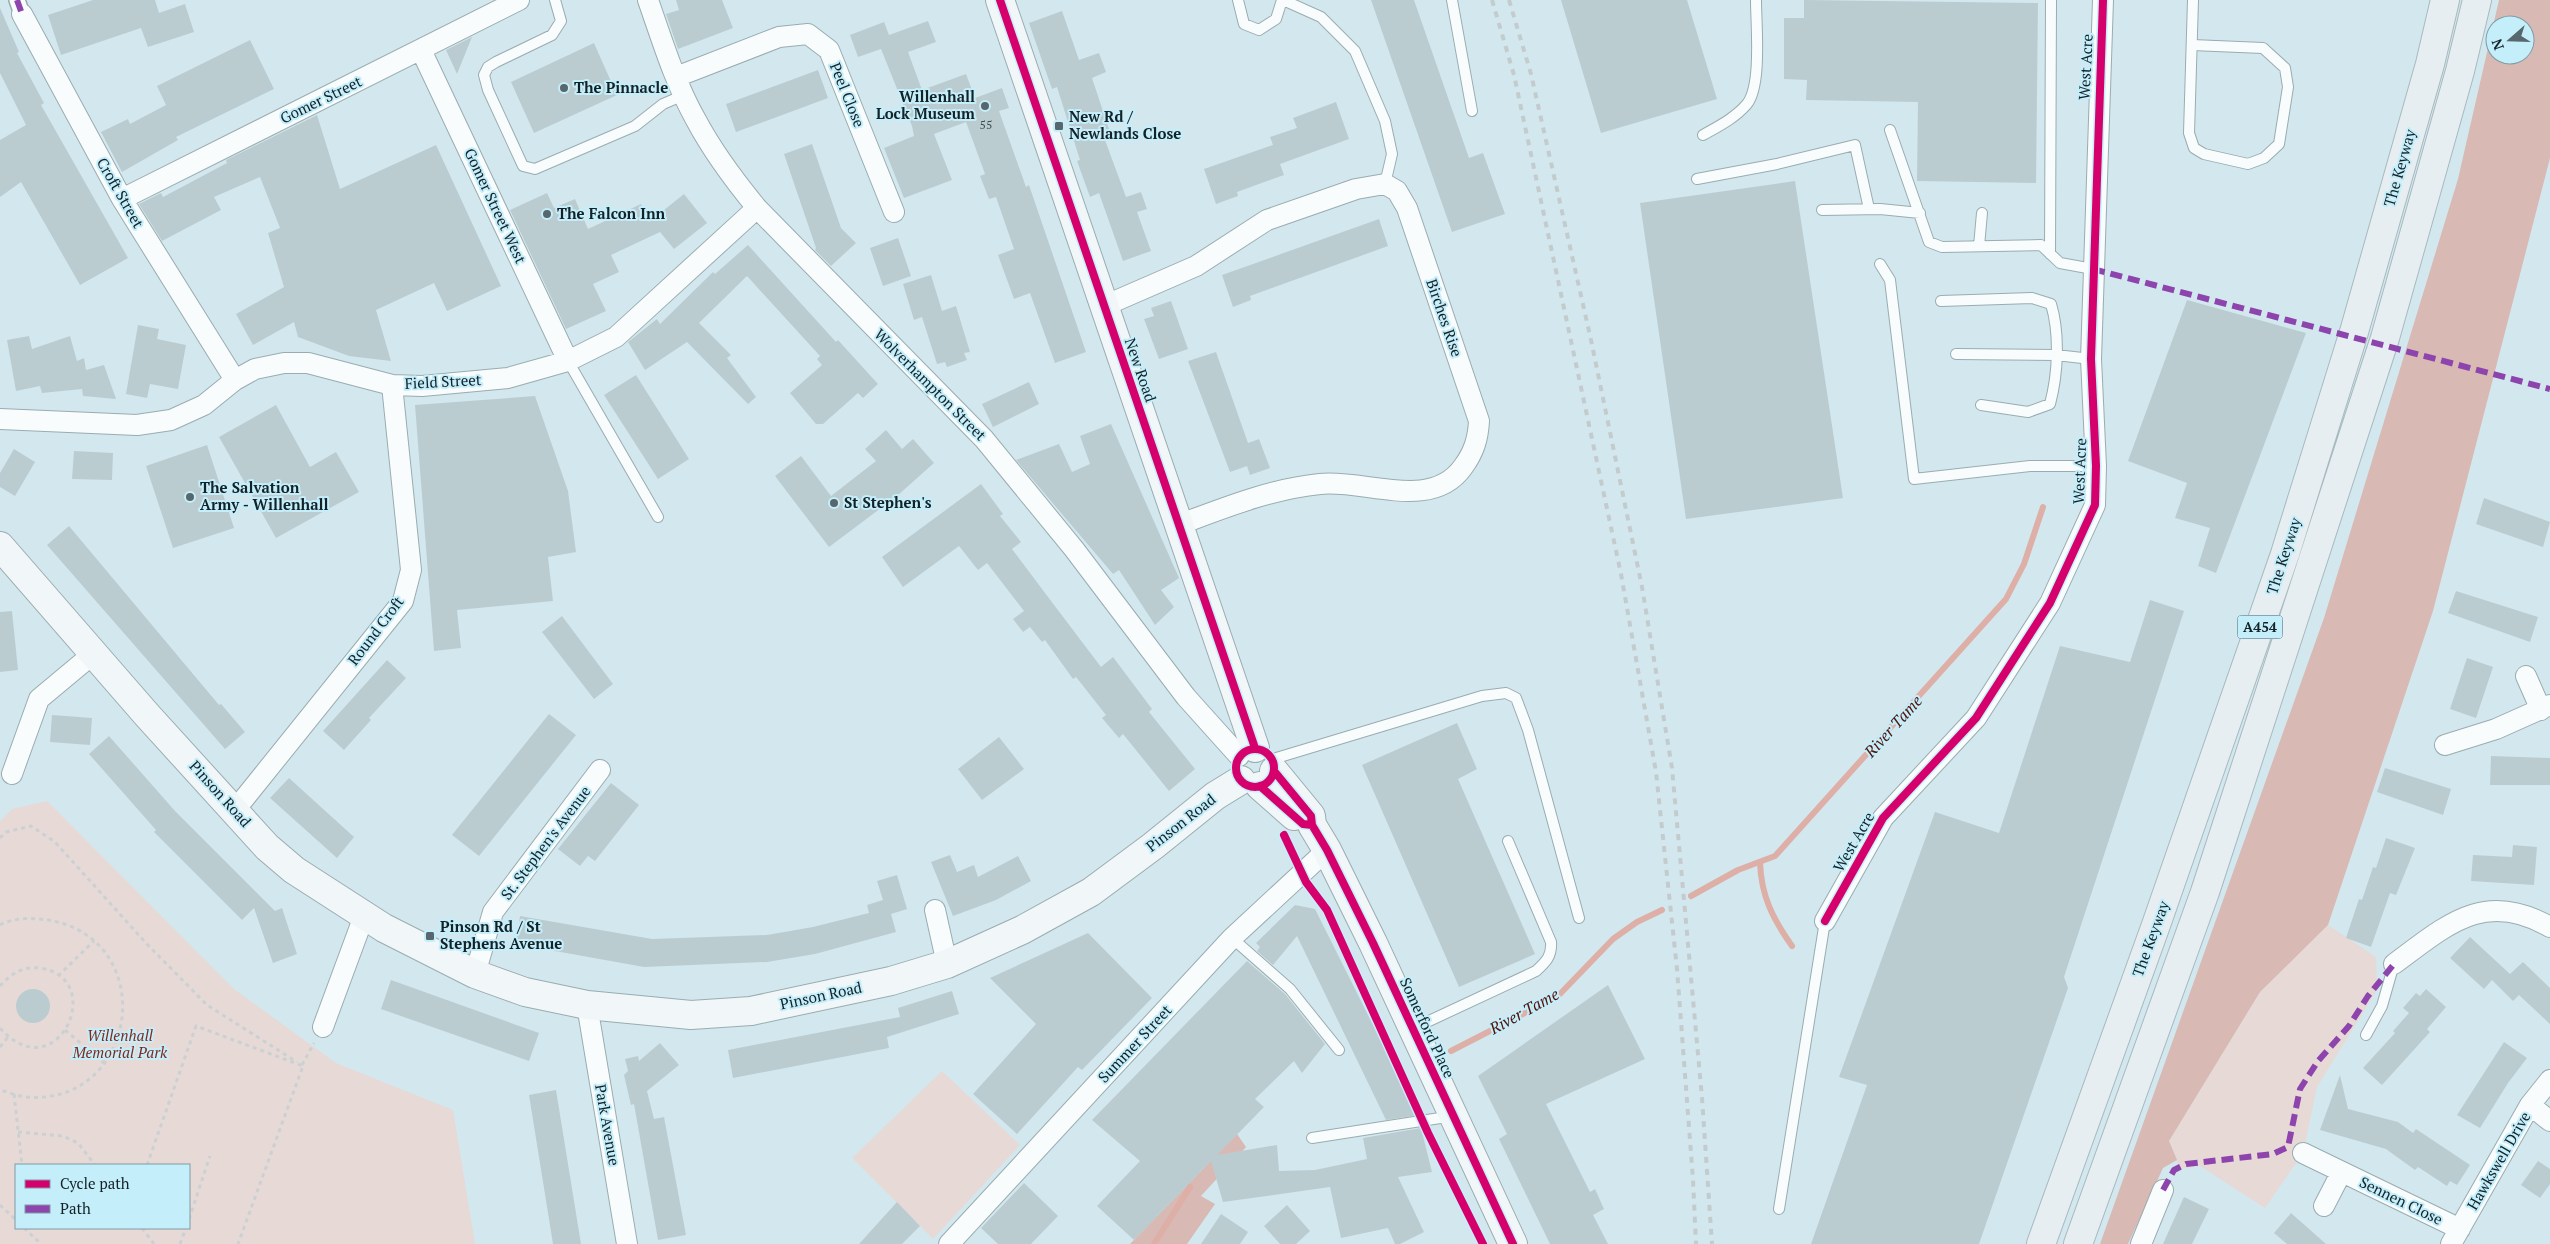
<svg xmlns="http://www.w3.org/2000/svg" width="2550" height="1244" font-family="'PT Serif',serif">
  <rect width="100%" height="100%" fill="#d2e8ee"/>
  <path fill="#e7d9d6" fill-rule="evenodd" d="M47,801L234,989L336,1063L453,1110L475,1244H0V821L12,809ZM16,1165H189V1228H16Z
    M2328,925L2376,957L2377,990L2317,1087L2303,1153L2265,1208L2200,1166L2180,1169L2169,1141L2260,992Z
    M942,1071L1020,1145L933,1239L852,1158Z"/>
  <path fill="#d8b9b4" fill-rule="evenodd" d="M2499,0H2550V158L2433,611L2328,925L2260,992L2169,1141L2177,1160L2163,1168L2128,1244H2100L2324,618L2458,179ZM2495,25H2525V55H2495Z
    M1237,1134L1246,1147L1201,1196L1215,1204L1187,1244H1130Z"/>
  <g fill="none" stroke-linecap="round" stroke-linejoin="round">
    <path stroke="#ddafa7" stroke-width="6" d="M1760,862C1761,896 1773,919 1792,946
      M1691,896L1738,870L1775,856L2006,599L2024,564L2043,507
      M1451,1051L1558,996L1613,939L1637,922L1662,910
      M1154,1244L1190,1187"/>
  </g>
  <path fill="#bbccd1" d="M93,0H155L159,13L185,4L194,32L148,47L141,28L61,55L48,15Z
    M676,0H722L733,28L678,49L666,14L679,10Z
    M1371,0H1414L1469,158L1483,153L1505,214L1452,232Z
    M1561,0H1687L1717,99L1601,133Z
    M1804,0L2038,3L2036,183L1917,181L1918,102L1806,100L1807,80L1784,79V18H1804Z
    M0,8L19,52L17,53L44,103L41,105L128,258L80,285L21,182L0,197V140L26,125L0,73Z
    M1062,11L1079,60L1099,53L1106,72L1092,78L1112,138L1105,140L1126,197L1141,192L1147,209L1137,212L1151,251L1123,261L1099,193L1090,197L1077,161L1080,160L1057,87L1052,89L1029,23Z
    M928,21L936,42L908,52L922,90L966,74L975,98L1002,88L1009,108L999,111L1026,187L1029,185L1086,352L1055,363L1030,293L1014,299L998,255L1014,249L996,197L989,199L980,176L985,174L966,122L934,134L952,180L904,198L884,148L914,136L912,126L881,49L858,57L850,35L884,22L889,35Z
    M472,37L457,74L446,50Z
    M250,40L274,89L176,137L178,140L122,172L101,132L128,119L130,124L166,105L157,86Z
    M594,43L617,95L534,133L511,82Z
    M818,70L828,98L736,132L726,104Z
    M1336,102L1349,139L1280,164L1284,175L1237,192L1238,196L1216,204L1204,169L1273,145L1270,137L1297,128L1293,118Z
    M317,115L340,189L436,145L501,286L447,311L434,283L376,310L391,361L349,356L298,337L294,322L253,345L236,314L284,287L268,233L280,228L260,177L214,197L221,210L162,241L139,204L161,193L163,197L227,163L226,160Z
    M812,144L841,228L856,243L831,266L815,250L816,248L784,154Z
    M1795,181L1843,498L1686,519L1640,203Z
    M547,193L554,208L575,199L588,229L641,204L649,222L684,194L707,223L674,249L660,232L611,255L619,272L593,284L606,311L566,329L510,210Z
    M1379,219L1388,246L1250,296L1251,300L1233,307L1222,275Z
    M898,238L911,276L883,286L870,248Z
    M748,245L836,342L838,340L878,384L863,398L858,393L823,424H816L790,393L822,365L817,359L820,356L747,276L699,323L731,355L727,358L756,397L748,404L687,342L645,370L628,342L657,319L660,324L713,272L715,274Z
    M931,275L942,311L956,306L970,352L964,353L967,360L947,367L945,362L937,364L922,317L914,320L903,284Z
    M2187,300L2306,333L2216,573L2198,566L2210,528L2175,518L2187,483L2128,461Z
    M1171,301L1188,349L1159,359L1144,319L1154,316L1151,308Z
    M138,325L159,329L157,339L186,345L178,389L150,384L147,398L126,394Z
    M29,336L32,349L70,336L77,361L84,358L86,370L104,365L116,399L83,396L82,389L42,393L40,386L16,391L7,340Z
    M1216,352L1248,443L1259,439L1270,468L1250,475L1247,466L1230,472L1188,361Z
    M636,375L689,459L658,479L604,395Z
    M1029,382L1039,404L993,427L982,404Z
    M535,396L568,491L576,552L548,557L553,601L457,610L461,648L434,651L415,405Z
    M276,405L310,467L336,452L359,492L276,538L219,437Z
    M1111,424L1179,578L1161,590L1174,607L1155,625L1119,570L1113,574L1016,460L1059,444L1072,472L1090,464L1080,436Z
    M886,430L902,449L913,439L934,463L897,496L829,547L775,476L801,456L831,496L876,461L865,449Z
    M207,445L234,528L173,548L146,466Z
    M14,449L35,462L15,496L0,487V473Z
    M74,451L113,453L112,480L72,479Z
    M981,484L1003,514L1000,516L1021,542L1012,549L1042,589L1101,667L1113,657L1152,709L1149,712L1195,769L1169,791L1123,734L1119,738L1102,718L1106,715L1076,677L1073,679L1045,640L1042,642L1030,627L1023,632L1013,619L1024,611L987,563L978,570L959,546L903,587L882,557Z
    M2484,498L2550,522L2543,547L2476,524Z
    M69,526L219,705L221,704L245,732L225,749L47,545Z
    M2456,591L2538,617L2530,642L2448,613Z
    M2150,600L2184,611L2064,977L2068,988L1979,1244H1811L1867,1085L1839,1077L1935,812L1999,833L2060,646L2130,662Z
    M12,611L18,670L0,672V612Z
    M562,616L613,684L594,699L542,632Z
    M2467,658L2493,667L2476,718L2450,709Z
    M387,660L406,678L369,718L371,720L344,750L323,731Z
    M549,714L576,735L479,856L452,835Z
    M52,715L92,718L90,745L50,742Z
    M1457,723L1477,769L1458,779L1535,954L1459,987L1362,765Z
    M109,736L175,811L275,911L282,908L297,954L273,963L254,908L242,920L154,832L156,830L89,754Z
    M999,737L1024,769L982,800L958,769Z
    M2491,756L2550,758V785H2490Z
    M2385,768L2451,789L2443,815L2377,792Z
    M289,778L354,837L337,858L270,798Z
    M611,783L639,805L595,861L588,856L580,866L558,849Z
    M2386,838L2415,848L2396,895L2390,893L2371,947L2346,938L2359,899L2362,900L2373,867L2376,868Z
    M2513,845L2537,847L2534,885L2471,881L2473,855L2512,857Z
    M950,855L957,872L974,865L978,877L1018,856L1031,881L996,900L953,916L931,862Z
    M897,875L907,909L891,914L896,932L815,954L767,962L644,967L516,944L520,916L652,939L767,935L813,927L869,913L867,905L883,900L877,881Z
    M1295,905L1315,909L1418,1115L1386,1120L1297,936L1273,965L1257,951L1260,947L1256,943Z
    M1088,933L1152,998L1082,1070L1078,1067L1017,1134L973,1094L1036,1024L990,978Z
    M2470,937L2510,974L2523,962L2550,988V1024L2519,995L2513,1001L2492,980L2484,989L2450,958Z
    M1247,961L1285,994L1325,1044L1302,1073L1294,1061L1255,1099L1264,1107L1217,1155L1277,1145L1279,1171L1315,1170L1367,1159L1363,1138L1421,1128L1432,1172L1398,1177L1424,1232L1400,1244H1395L1388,1228L1341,1238L1330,1187L1223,1202L1211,1161L1134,1240L1097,1206L1140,1161L1092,1120Z
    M391,980L539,1033L529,1061L381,1009Z
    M1608,985L1645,1059L1546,1104L1590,1192L1595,1189L1604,1209L1593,1215L1608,1244H1550L1499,1139L1507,1134L1478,1076Z
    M2426,989L2446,1007L2427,1029L2430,1032L2382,1085L2363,1068L2395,1033L2393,1031L2409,1013L2403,1008L2416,993L2420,996Z
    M16 1006a17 17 0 1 1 34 0a17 17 0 1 1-34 0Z
    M952,991L959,1014L887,1037L889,1048L733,1078L728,1050L900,1017L898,1008Z
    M2504,1042L2527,1058L2508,1083L2480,1128L2457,1115Z
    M660,1043L679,1065L647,1091L654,1119L664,1117L686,1235L658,1240L634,1104L631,1105L624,1075L628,1071L625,1059L638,1056L639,1061Z
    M2340,1075L2348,1109L2398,1122L2413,1133L2416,1129L2470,1165L2457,1185L2450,1181L2447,1186L2418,1167L2415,1170L2386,1149L2320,1130Z
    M556,1090L581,1244H553L529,1095Z
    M2538,1161L2550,1169V1184L2540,1198L2521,1185Z
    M1024,1183L1058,1216L1031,1244H998L981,1228Z
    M2184,1197L2209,1209L2192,1244H2163Z
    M897,1202L920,1226L902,1244H859Z
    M1287,1205L1310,1231L1296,1244H1280L1264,1226Z
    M2291,1213L2326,1244H2287L2274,1233Z
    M1221,1214L1248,1232L1240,1244H1201Z"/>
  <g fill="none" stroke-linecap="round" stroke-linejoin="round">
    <g stroke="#9aacb0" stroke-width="12">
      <path id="service" d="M555,0L561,21L552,35L496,62L488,67L484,75L488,90L523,166L535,169L635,126L663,104L684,95
        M1238,0L1244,24L1259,30L1276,19L1282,0
        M1283,0L1321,17L1355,51L1385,121L1392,154L1385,184
        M1452,0L1472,111
        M2192,45L2263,48L2285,68L2288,87L2279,144L2264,158L2248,164L2204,154L2194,148L2189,133L2193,0
        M1890,130L1929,242L1942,247L2041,245L2060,263L2093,269
        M1703,135C1719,126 1735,118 1747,104C1762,85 1756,25 1756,0
        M1697,179L1777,164L1855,145L1869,209
        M1822,210L1880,209L1920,213
        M1979,246L1982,213
        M2050,254L2051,0
        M1880,264L1890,280L1914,479L2030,466H2096
        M1941,301L2032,298L2051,304C2060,334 2058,374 2050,404L2028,412L1981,405
        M1956,354L2056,355L2091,359
        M568,361L658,517
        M1273,759L1482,696L1506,693L1516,698L1528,730L1579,918
        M1232,938L1290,989L1339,1050
        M1414,1028L1536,971C1546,962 1552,956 1551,942L1508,841
        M2366,1035L2382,1006L2394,964
        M1312,1138L1453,1116
        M1779,1209L1825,921"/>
    </g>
    <g stroke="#9aacb0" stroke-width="18">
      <path id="pedestrian" d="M17,0L22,14"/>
    </g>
    <g stroke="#9aacb0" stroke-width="22">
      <path id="minor" d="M648,0C662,40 675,83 696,120C713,152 734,180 757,208L984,439L1074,549L1186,697L1239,756
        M22,14L122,199L235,380
        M421,50L568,361
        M676,77L779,37L808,34L829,50L894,212
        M122,199L519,0
        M1104,306L1196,266L1267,220L1356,189L1385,184L1397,191L1407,208L1479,421C1478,439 1474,452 1463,467C1431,512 1365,479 1320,484C1270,489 1224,508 1178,525
        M0,419L137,425L171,420L204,405L235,380L255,369L284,363H308L392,385L422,386L508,378L568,361L616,337L757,208
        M2526,676L2541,710
        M2445,745L2496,729L2550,705
        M12,774L39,699L93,654
        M235,810L403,601L411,570L392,385
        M935,910L947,964
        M1825,921L1883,818L1976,718L2050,603L2095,505L2096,466L2091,359L2103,0
        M2394,964C2447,925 2484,889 2550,927
        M475,974L493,912L600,770
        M587,1005L627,1244
        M323,1027L364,916
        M2530,1105L2550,1121
        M2303,1153L2460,1229
        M2324,1206L2341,1173
        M949,1244L1232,938L1327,850
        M2141,1244L2163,1190
        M2451,1244L2530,1105L2550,1080"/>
    </g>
    <g stroke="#9aacb0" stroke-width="30">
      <path id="secondary" d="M1000,0L1255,748
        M0,546L147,715L267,847L294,870L384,928L475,974L525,992L587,1005L691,1015L751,1011L891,981L947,964L1022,930L1091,892L1153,846L1215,796L1241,780
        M1274,771L1311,816L1312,825L1327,850L1373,943L1513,1244
        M1260,786L1294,816"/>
    </g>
    <g stroke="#a7b9bf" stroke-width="30">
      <path id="trunk" d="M2041,1244L2156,925L2285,554L2354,332L2430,64L2445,0
        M2078,1244L2205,892L2385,338L2460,71L2477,0"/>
    </g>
    <path stroke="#cbd1d3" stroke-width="3" stroke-dasharray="4 4" stroke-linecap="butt" d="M0,838L6,832L31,826L55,842L145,942L207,1005L297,1062
      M0,925C14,917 34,918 48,920C162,939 138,1107 26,1097C17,1096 8,1092 0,1090
      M58,976L94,941
      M0,986C11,974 22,966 40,968C109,978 57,1092 0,1028
      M65,1030L104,1063
      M0,1047L8,1037
      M302,1065L314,1043
      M14,1094L22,1165
      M18,1132L63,1136L78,1143L95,1165
      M147,1165L196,1026L303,1066L238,1244
      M0,1205L16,1220
      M189,1219L210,1156
      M24,1228L41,1244
      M142,1228L154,1244
      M180,1244L186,1228"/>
    <use href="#service" stroke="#f8fcfc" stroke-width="10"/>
    <use href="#pedestrian" stroke="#f8fcfc" stroke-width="15"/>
    <use href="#minor" stroke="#f8fcfc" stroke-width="20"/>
    <use href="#secondary" stroke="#f1f6f8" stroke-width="28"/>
    <use href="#trunk" stroke="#e6eef2" stroke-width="28"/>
    <path stroke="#c4cbcd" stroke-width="4" stroke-dasharray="6 6" stroke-linecap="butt" d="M1492,0L1514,75L1621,574L1656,772L1677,969L1693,1180L1696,1244
      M1509,0L1531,74L1591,340L1642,587L1672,768L1702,1098L1712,1244"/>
    <path stroke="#8e44ad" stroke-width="6" stroke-dasharray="12 6" stroke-linecap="butt" d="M17,0L22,14
      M2093,269L2550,389
      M2163,1190L2174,1170L2186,1164L2273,1154L2288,1147L2300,1089L2318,1061L2349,1026L2368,996L2394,964"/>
    <g stroke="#c5eefb" stroke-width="11">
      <path id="cycleway" d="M1000,0L1255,748
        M1236 768a19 19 0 1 1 38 0a19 19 0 1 1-38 0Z
        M1274,771L1311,816L1312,825L1327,850L1373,943L1513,1244
        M1260,786L1303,824L1312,825
        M1284,835L1306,882L1327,910L1428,1133L1483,1244
        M1825,921L1883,818L1976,718L2050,603L2095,505L2096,466L2091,359L2103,0"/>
    </g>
    <use href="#cycleway" stroke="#d6006c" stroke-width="8"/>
  </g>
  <g fill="#56676d" stroke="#c5eefb" stroke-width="2">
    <circle cx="564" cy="88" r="5"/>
    <circle cx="985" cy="106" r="5"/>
    <rect x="1054" y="121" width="10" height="10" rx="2.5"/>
    <circle cx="547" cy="214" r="5"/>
    <circle cx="190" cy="497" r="5"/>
    <circle cx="834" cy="503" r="5"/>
    <rect x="425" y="931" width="10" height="10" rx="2.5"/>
  </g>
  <g text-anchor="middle" stroke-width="4" stroke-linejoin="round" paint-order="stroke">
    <g font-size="12" fill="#3d4c52">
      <text x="986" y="129">55</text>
    </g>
    <rect fill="#c5eefb" stroke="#485f67" stroke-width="1" x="2237.5" y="615.5" width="45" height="23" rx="4"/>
    <g font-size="14" font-weight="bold" fill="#132227">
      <text x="2260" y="632">A454</text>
    </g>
    <g font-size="15" fill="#132227" stroke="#c5eefb">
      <text transform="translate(2086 67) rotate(-87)" y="5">West Acre</text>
      <text transform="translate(847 95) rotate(68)" y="5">Peel Close</text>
      <text transform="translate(321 100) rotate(-26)" y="5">Gomer Street</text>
      <text transform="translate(2400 168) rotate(-74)" y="5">The Keyway</text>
      <text transform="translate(120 193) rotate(60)" y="5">Croft Street</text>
      <text transform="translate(495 206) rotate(65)" y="5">Gomer Street West</text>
      <text transform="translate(1444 318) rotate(71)" y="5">Birches Rise</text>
      <text transform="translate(1140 370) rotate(71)" y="5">New Road</text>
      <text transform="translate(443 382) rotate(-3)" y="5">Field Street</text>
      <text transform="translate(930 385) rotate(45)" y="5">Wolverhampton Street</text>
      <text transform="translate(2080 471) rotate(-88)" y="5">West Acre</text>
      <text transform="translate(2284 556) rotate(-72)" y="5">The Keyway</text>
      <text transform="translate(376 631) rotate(-53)" y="5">Round Croft</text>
      <text transform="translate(220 794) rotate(48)" y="5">Pinson Road</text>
      <text transform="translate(1181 823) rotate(-38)" y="5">Pinson Road</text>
      <text transform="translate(1854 842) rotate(-60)" y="5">West Acre</text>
      <text transform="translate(546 843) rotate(-53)" y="5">St. Stephen's Avenue</text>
      <text transform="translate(2151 939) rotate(-70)" y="5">The Keyway</text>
      <text transform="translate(821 996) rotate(-12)" y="5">Pinson Road</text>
      <text transform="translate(1427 1028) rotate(65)" y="5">Somerford Place</text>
      <text transform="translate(1135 1044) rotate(-47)" y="5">Summer Street</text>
      <text transform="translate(607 1125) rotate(80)" y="5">Park Avenue</text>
      <text transform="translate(2499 1161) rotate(-60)" y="5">Hawkswell Drive</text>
      <text transform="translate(2401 1201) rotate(26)" y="5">Sennen Close</text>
    </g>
    <g font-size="15" font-weight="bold" fill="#132227" stroke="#c5eefb" text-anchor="start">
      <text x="574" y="93">The Pinnacle</text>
      <text x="975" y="102" text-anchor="end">Willenhall<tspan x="975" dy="17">Lock Museum</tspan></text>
      <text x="1069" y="122">New Rd /<tspan x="1069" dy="17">Newlands Close</tspan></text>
      <text x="557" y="219">The Falcon Inn</text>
      <text x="200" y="493">The Salvation<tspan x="200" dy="17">Army - Willenhall</tspan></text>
      <text x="844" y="508">St Stephen's</text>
      <text x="440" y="932">Pinson Rd / St<tspan x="440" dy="17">Stephens Avenue</tspan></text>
    </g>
    <g font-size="15" font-style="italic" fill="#81291d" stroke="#c5eefb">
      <text x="120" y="1041">Willenhall<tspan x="120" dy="17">Memorial Park</tspan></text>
    </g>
    <g font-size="16" font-style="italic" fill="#531109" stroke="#c5eefb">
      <text transform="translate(1893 726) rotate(-48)" y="6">River Tame</text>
      <text transform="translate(1524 1011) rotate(-29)" y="6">River Tame</text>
    </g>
  </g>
  <rect x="15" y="1164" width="175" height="65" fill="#c5eefb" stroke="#7e9ca6"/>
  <rect x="25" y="1180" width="25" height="8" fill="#d6006c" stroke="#7e9ca6"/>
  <text x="60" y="1189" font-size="15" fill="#132227">Cycle path</text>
  <rect x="25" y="1205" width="25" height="8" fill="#8e44ad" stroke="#7e9ca6"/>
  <text x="60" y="1214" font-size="15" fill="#132227">Path</text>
  <g transform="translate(2510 40) rotate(250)"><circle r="24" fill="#c5eefb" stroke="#7e9ca6"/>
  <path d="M0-4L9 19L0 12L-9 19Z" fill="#56676d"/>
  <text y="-8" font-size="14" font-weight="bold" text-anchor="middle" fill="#132227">N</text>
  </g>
</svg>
